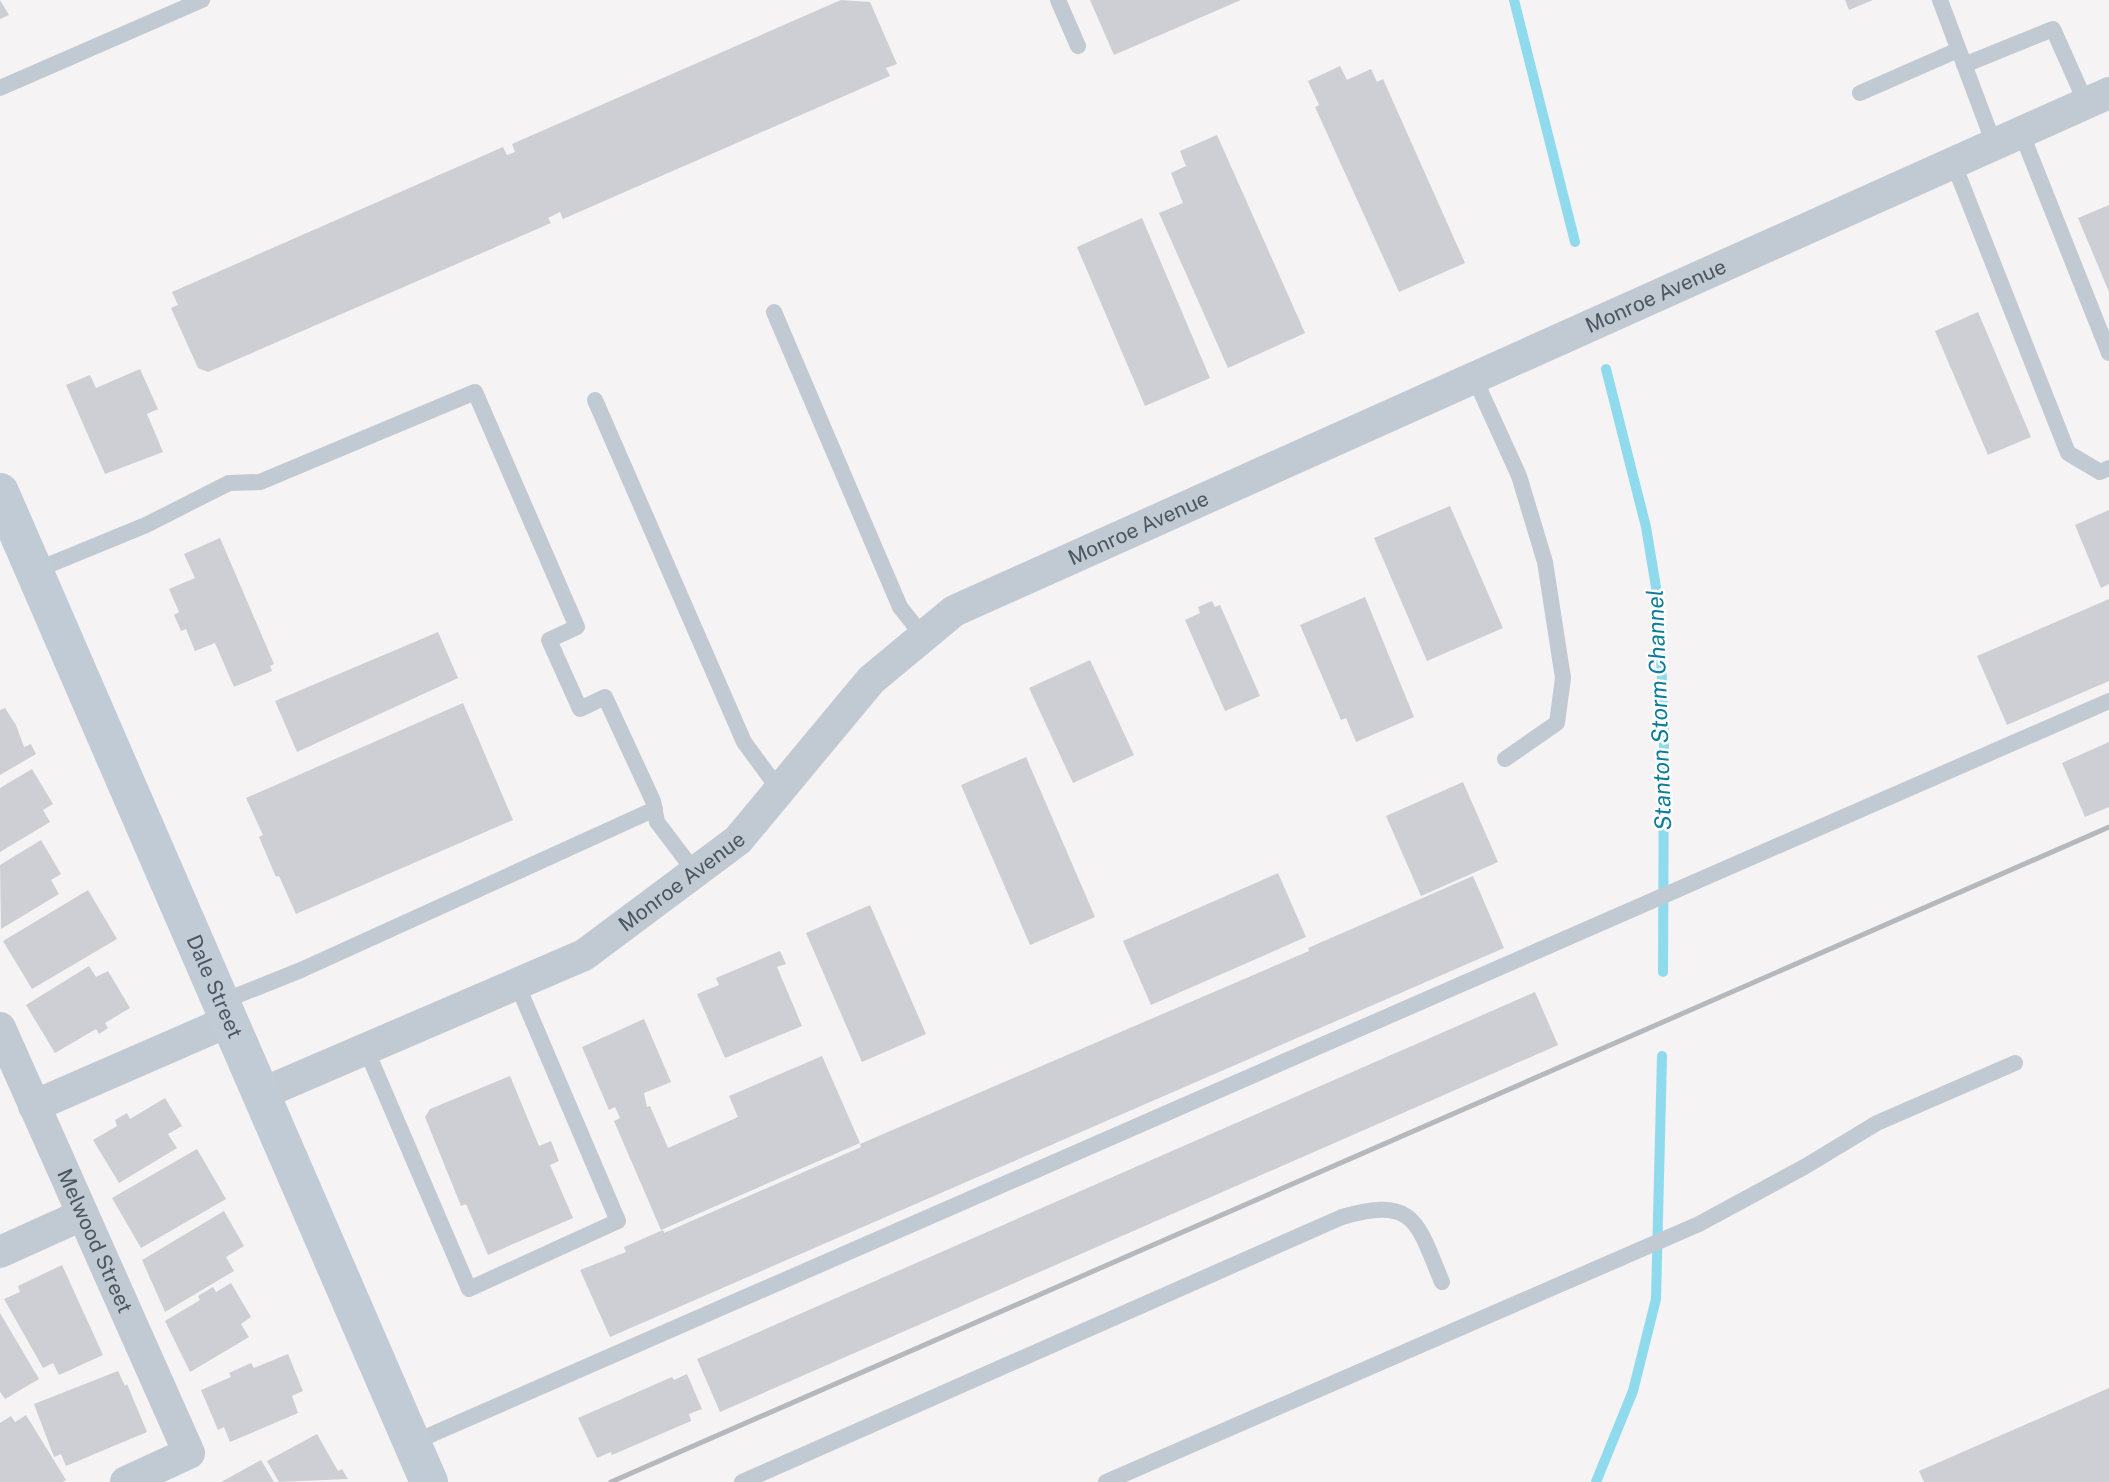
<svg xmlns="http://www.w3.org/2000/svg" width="2109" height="1482" font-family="'Public Sans',sans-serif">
  <rect width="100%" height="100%" fill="#f5f3f3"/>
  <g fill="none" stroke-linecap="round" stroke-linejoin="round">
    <path stroke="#90daee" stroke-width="10" d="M1514,0L1575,242
      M1606,369L1646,527L1659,605L1664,732L1663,972
      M1596,1482L1633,1391L1656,1299L1662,1056"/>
  </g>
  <path fill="#cdcfd5" d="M0,0L9,15L0,19Z
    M841,0L870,2L897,64L886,68L890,76L563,219L560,212L548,218L551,223L208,372L198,368L171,308L178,305L172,292L503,147L507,155L515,152L512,144Z
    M1090,0H1241L1114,55Z
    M1845,0H1873L1849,10Z
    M1340,66L1347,80L1371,69L1377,82L1383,79L1465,263L1399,292L1315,107L1319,105L1308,81Z
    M1217,135L1305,333L1228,368L1159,213L1183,203L1171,173L1186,166L1180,151Z
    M2109,205V292L2078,218Z
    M1142,218L1210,378L1145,406L1077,247Z
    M1978,312L2031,437L1988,455L1935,331Z
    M140,369L158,409L147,414L163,452L105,474L66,385L90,375L96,388Z
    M1450,506L1503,628L1427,661L1374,538Z
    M2109,510V584L2101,588L2075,525Z
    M220,538L274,664L270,666L272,671L234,687L215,643L195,651L186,629L181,631L174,615L179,612L169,589L195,578L184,554Z
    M1365,597L1414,717L1356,742L1346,718L1341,720L1300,625Z
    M2109,599V681L2007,725L1977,656Z
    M1212,601L1215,607L1220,605L1260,696L1225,711L1185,620L1200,613L1198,607Z
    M438,632L458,678L297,752L275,701Z
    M1090,660L1134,755L1073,783L1029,688Z
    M463,703L513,820L296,914L279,876L276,877L259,837L263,835L246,798Z
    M5,708L16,725L24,747L31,744L36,754L0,775V710Z
    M2109,742V807L2085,817L2062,763Z
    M1026,757L1095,917L1030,945L961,785Z
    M32,769L53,804L43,810L50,822L0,852V788Z
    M1463,782L1498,862L1421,896L1386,816Z
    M41,840L61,874L51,880L59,894L1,929L0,865Z
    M1278,873L1306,937L1151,1005L1123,941Z
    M1473,876L1504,948L610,1337L580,1270L626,1252L624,1247L663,1230L664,1233L861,1147L860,1144L1309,951L1308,948Z
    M88,890L117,939L32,989L3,941Z
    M870,905L926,1034L862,1062L806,933Z
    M780,951L786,964L777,967L802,1026L725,1058L697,994L719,985L716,978Z
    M89,966L96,977L108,971L130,1008L105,1023L108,1028L99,1034L96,1029L55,1053L26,1005Z
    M1535,992L1558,1045L720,1412L697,1359Z
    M644,1019L671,1082L644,1093L647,1107L650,1106L668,1148L738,1117L729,1096L822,1056L860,1143L661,1230L614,1121L620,1118L615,1107L609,1110L582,1047Z
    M510,1076L539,1146L551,1141L559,1161L550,1165L573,1218L488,1255L466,1204L461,1206L425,1117L430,1109Z
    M165,1098L182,1126L168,1134L177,1148L119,1183L93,1140L117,1126L115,1120L127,1113L130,1119Z
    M197,1149L226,1199L141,1248L112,1198Z
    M224,1211L244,1246L226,1257L234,1271L165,1312L142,1260Z
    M62,1265L103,1355L59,1375L53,1363L43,1368L4,1299L20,1292L18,1286Z
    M231,1283L251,1317L241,1324L249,1337L190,1372L165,1321L200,1300L198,1296L213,1287L216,1292Z
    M0,1313L39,1379L5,1399L0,1392Z
    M288,1354L303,1391L292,1396L298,1413L230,1442L224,1427L218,1430L201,1390L231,1377L229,1373L251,1363L254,1368Z
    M118,1371L125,1386L127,1384L147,1432L66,1466L61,1454L54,1457L34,1404Z
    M687,1374L702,1409L689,1414L691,1421L612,1455L611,1452L597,1458L578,1418L672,1377L674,1380Z
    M2109,1388V1482H1924L1919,1471Z
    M26,1415L66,1480L63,1482H0V1423L11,1416L15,1422Z
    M317,1434L338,1471L342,1469L348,1479L279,1482L267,1461Z
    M261,1460L274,1482H221Z"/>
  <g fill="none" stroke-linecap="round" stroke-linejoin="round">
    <path stroke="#c1cad2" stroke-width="16" d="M1058,0L1078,46
      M1940,0L1994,144
      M1964,65L2053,29L2086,103
      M0,88L202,0
      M1860,93L1958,50
      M2021,132L2109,353
      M1953,162L2068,453L2100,472L2109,468
      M774,312L900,607L923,636
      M1474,377L1519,476L1545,562L1563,678L1557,723L1505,759
      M595,400L744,742L780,791
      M34,571L146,525L229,483L260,482L475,392L577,627L549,640L580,709L605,697L653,801L657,822L695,872
      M221,1002L301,970L655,809
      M366,1049L469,1289L618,1221L517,984
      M412,1443L2109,701
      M742,1482L1342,1217C1415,1196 1417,1222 1442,1282
      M1106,1482L1699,1224L1806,1166L1877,1123L2015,1063"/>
    <g stroke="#c1cad2" stroke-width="32">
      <path id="s1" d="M0,1028L189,1453L126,1482"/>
      <path id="s2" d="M261,1094L584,955L738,840L871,680L954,611L2109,93"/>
      <path d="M34,1106L229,1021"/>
      <path d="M0,1252L82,1215"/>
    </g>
    <path stroke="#c1cbd6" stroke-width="38" id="s3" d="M0,492L429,1482"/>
    <path stroke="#b5b8bd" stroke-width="5" d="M611,1482L2109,827"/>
  </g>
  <g text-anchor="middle" stroke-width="5" stroke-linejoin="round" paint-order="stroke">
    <g font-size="21" fill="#4a5661" stroke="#fff">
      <text dy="7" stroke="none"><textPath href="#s2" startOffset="1629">Monroe Avenue</textPath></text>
      <text dy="7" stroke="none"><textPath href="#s2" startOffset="1062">Monroe Avenue</textPath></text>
      <text dy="7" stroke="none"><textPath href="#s2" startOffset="474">Monroe Avenue</textPath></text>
      <text dy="7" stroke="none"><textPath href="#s3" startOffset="539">Dale Street</textPath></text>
      <text dy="7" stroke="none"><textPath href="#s1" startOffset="233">Melwood Street</textPath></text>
    </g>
    <g font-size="23" font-style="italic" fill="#0c7c9b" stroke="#fff">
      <text transform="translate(1659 710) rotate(-92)" y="8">Stanton Storm Channel</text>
    </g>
  </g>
</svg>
